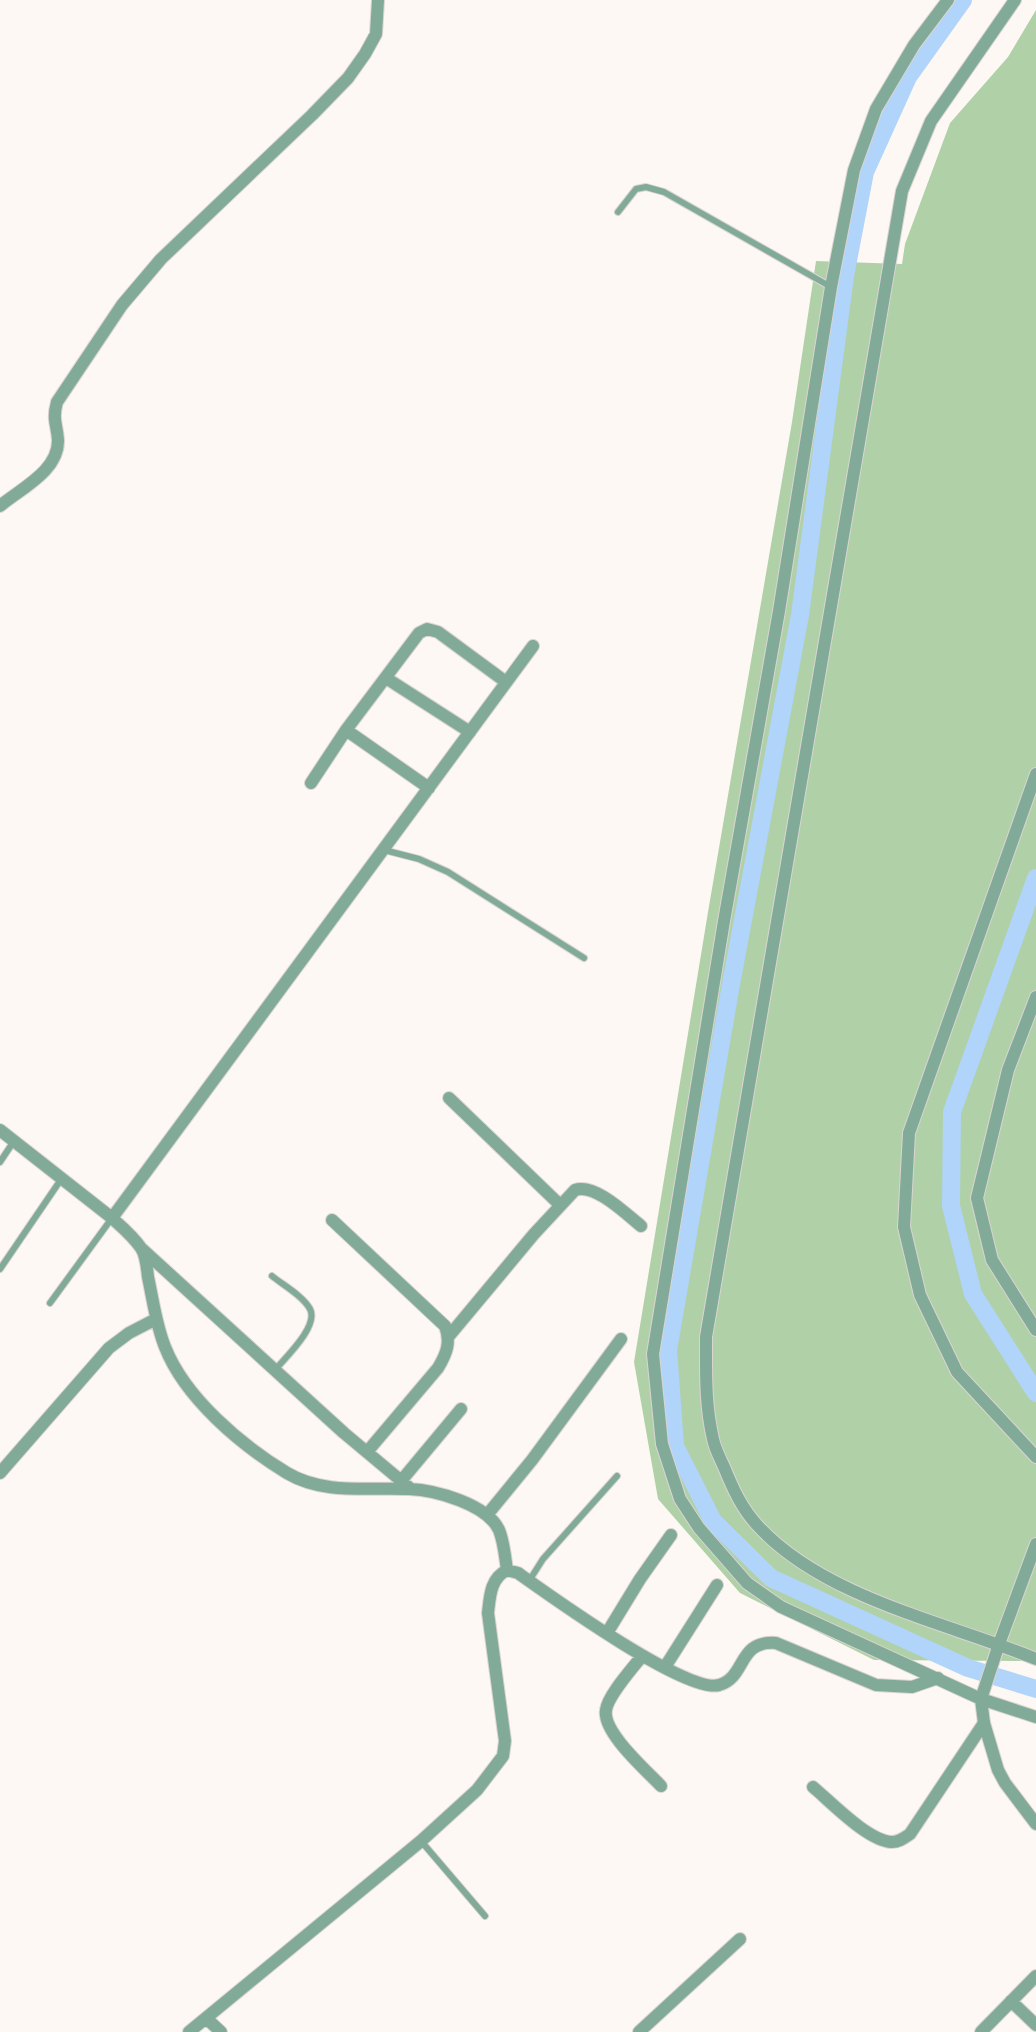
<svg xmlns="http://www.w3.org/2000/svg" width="1036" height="2032" font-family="Barlow,sans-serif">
  <rect width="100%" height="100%" fill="#fef8f4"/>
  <path fill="#b0d1a7" d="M1036,10V1661L874,1660L740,1593L658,1499L634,1362L708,912L792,422L816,261L902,264L905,244L950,123L1008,57Z"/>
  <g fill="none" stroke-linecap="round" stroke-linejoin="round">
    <path stroke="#b0d4fa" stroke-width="18" d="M963,0L908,77L865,172L845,276L800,615L731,984L668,1350L675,1446L713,1521L771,1578L968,1668L1036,1689
      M1036,878L952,1112L951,1206L973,1294L1036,1393"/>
    <g stroke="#dad5d1" stroke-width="8">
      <path id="service" d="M618,212L636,189L646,187L664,192L831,287
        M384,850L419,859L448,872L584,958
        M0,1162L14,1141
        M0,1269L62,1178
        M272,1276C283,1285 303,1296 310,1309C319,1326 286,1357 275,1370
        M50,1303L112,1218
        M529,1581L543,1559L617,1476
        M421,1841L485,1916"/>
    </g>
    <g stroke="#dad5d1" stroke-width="14">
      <path id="minor" d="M0,506C20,489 59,471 58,440C57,424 52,420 57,402L122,305L161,259L312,115L348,78L365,54L376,34L378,0
        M386,678L470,732
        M346,730L429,788
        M1036,774L909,1133L904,1227L920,1295L957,1372L1036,1457
        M311,783L346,730L419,633L427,629L438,632L506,682
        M1036,997L1008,1070L977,1198L992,1260L1036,1330
        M449,1098L559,1204
        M0,1130L112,1218C122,1227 133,1236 141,1248C146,1255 147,1268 148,1277C153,1300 156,1325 165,1347C185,1398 241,1445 287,1473C324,1495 368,1487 409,1489C435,1490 487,1504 499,1530C504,1542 505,1557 507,1570
        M112,1218L533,646
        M332,1220L445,1326C451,1342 447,1353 438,1368L367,1452
        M142,1249L344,1433L411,1489
        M449,1336L534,1234L575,1190C595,1183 626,1214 641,1226
        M0,1473L109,1348L129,1333L156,1319
        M401,1481L461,1409
        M487,1515L532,1460L621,1339
        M607,1633L640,1579L671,1535
        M999,1644L1036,1544
        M642,1656C632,1669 608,1695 606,1710C602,1732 646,1770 661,1786
        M665,1667L717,1585
        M813,1787C832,1803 868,1841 892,1842C899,1842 904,1838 910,1834L984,1723
        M1011,2001L1036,2025
        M206,2018L221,2032
        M189,2032L421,1841L477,1790L503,1756L505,1741L488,1613C490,1596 490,1579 507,1570L518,1573C549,1595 688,1695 719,1685C747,1677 737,1640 776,1643L876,1685L912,1687L938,1678
        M639,2032L740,1939
        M981,2032L1036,1976"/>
    </g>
    <g stroke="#dad5d1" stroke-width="14">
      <path id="tertiary" d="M948,0L914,45L876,109L854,170L831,287L779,611L724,921L653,1354L662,1444L680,1499L699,1528L747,1583L781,1607L981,1699L1036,1717
        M1015,0L931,121L902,191L706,1337C706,1372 705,1405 713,1439C715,1449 720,1458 724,1467C733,1489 742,1509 758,1526C824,1598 948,1623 1036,1659
        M999,1644L981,1699L984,1723L998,1770L1005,1783L1036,1824"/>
    </g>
    <use href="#service" stroke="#82aa99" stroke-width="6"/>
    <use href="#minor" stroke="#82aa99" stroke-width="12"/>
    <use href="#tertiary" stroke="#82aa99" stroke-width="12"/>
  </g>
</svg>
